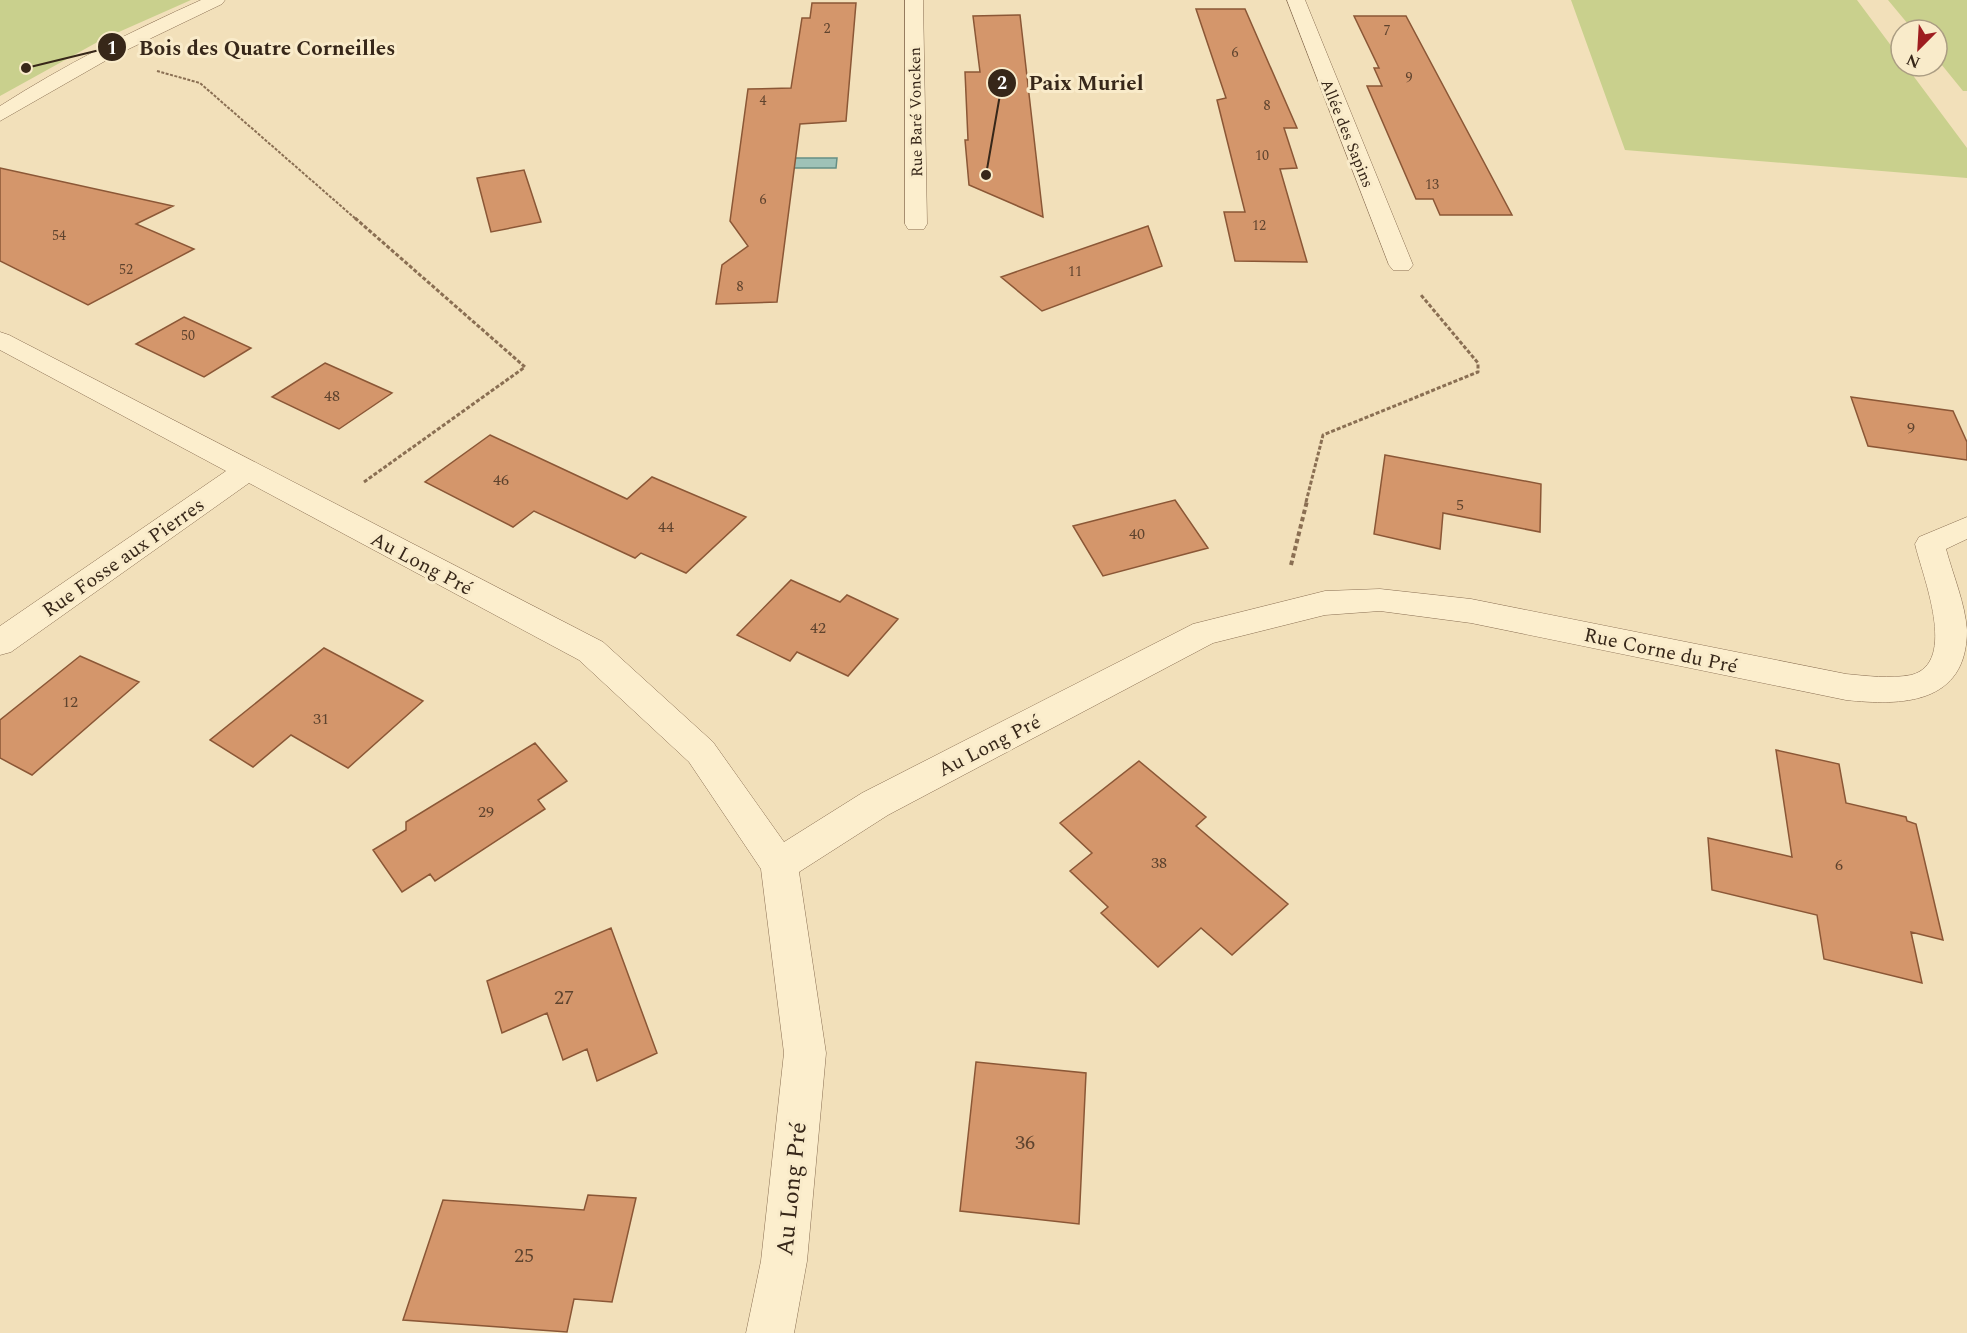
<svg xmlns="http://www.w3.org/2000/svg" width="1967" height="1333" font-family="Spectral,serif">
  <rect width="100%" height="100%" fill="#f2e0ba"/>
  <path fill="#c9d08d" d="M0,0H191L103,39L0,96Z
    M1571,0H1857L1901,59V66H1906L1967,148V178L1625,150Z
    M1888,0H1967V91H1963L1937,59V30H1913Z"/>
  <path fill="#9fc2b7" stroke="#668f85" stroke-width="1.5" d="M792,158H837L836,168H792Z"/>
  <path fill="#d4966b" stroke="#8b5736" stroke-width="1.5" d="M812,3H856L846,121L800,124L777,302L716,304L722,265L748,246L730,221L748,89L791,88L802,18H810Z
    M1196,9H1245L1297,128H1284L1297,168L1280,169L1307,262L1235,261L1224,212H1245L1217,100L1226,98Z
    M1020,15L1043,217L969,185L965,140H968L965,72H980L973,16Z
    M1354,16H1406L1512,215H1440L1433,199H1416L1367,86H1382L1374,68H1379Z
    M0,168L173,206L136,224L194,249L88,305L0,261Z
    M524,170L541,222L491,232L477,178Z
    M1148,226L1162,266L1042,311L1001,277Z
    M184,317L251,348L204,377L136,344Z
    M325,363L392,393L339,429L272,397Z
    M1851,397L1953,411L1967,442V460L1868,446Z
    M490,435L627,499L652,477L746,517L686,573L641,553L635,558L534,511L513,527L425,482Z
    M1385,455L1541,484L1540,532L1443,513L1440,549L1374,534Z
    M1175,500L1208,548L1103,576L1073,526Z
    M791,580L840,602L847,595L898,619L848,676L797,652L790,661L737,635Z
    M324,648L423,701L348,768L291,735L253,767L210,740Z
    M80,656L139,682L32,775L0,758V720Z
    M535,743L567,781L538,800L545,809L435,881L430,874L402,892L373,850L406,830V822Z
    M1776,750L1839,764L1846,803L1906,817L1907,821L1916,824L1943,940L1911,932L1922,983L1824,959L1817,915L1712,890L1708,838L1792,857Z
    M1139,761L1206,817L1196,826L1288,904L1232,955L1201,928L1158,967L1101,913L1108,907L1070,871L1092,853L1060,823Z
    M611,928L657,1053L597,1081L587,1049L563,1060L547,1013L502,1033L487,981Z
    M976,1062L1086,1073L1079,1224L960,1211Z
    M588,1195L636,1198L612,1302L574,1299L567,1332L403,1320L443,1200L584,1210Z"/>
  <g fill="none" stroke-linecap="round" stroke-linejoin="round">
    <g stroke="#8a6f53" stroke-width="1">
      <path id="minor" d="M201,0H225L222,4L112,57L0,121V106C64,65 132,31 201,0Z
        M905,0H923L927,224L924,229H908L905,224Z
        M1287,0H1305L1413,265L1409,270H1393L1389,265Z
        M0,332L9,335L603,642L713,742L784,842L862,793L1193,624L1325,591L1380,589L1471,599L1846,674C1867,676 1890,679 1911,675C1959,663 1922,575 1915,544L1919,537L1967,517V539L1946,549C1953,575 1965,603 1967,630C1967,705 1901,706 1846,700L1471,623L1380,611L1325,615L1213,643L888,815L799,872L826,1053L807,1261L794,1333H746L761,1261L784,1053L761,869L689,762L579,660L249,483L11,652L0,655V626L226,471L0,350Z"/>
    </g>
    <path stroke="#8a6f53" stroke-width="2" stroke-dasharray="3 1.5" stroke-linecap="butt" d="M157,71L200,83L357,220"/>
    <path stroke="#8a6f53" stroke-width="3" stroke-dasharray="4 2" stroke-linecap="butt" d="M355,218L525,367L364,482
      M1306,502L1323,435L1478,372V363L1421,295"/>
    <path stroke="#8a6f53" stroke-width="4" stroke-dasharray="4.5 3" stroke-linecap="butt" d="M1291,565L1307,501"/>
    <use href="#minor" fill="#fceecd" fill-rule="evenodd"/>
  </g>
  <g text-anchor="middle" stroke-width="6" stroke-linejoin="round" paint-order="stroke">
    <g font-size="14" fill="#5e432e">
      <text x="827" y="33">2</text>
      <text x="1387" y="35">7</text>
      <text x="1235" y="57">6</text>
      <text x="1409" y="82">9</text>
      <text x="763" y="105">4</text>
      <text x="1267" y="110">8</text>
      <text x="1262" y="160">10</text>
      <text x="1432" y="189">13</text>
      <text x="763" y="204">6</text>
      <text x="1259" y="230">12</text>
      <text x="59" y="240">54</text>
      <text x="126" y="274">52</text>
      <text x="1075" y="276">11</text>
      <text x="740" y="291">8</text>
      <text x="188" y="340">50</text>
    </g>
    <g font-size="16" fill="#372719" stroke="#f9ebca">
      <text transform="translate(915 112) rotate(-91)" y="6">Rue Baré Voncken</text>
      <text transform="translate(1348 133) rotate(68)" y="6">Allée des Sapins</text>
    </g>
    <g font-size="16" fill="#5e432e">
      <text x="332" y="401">48</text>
      <text x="1911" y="433">9</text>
      <text x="501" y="485">46</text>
      <text x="1460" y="510">5</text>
      <text x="666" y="532">44</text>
      <text x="1137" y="539">40</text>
      <text x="818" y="633">42</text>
      <text x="70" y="707">12</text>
      <text x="321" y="724">31</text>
      <text x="486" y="817">29</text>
      <text x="1159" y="868">38</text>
      <text x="1839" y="870">6</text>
    </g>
    <g font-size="20" fill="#372719" stroke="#f9ebca">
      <text transform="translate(123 557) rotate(-35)" y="7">Rue Fosse aux Pierres</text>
      <text transform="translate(422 563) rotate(28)" y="7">Au Long Pré</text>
      <text transform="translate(1661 650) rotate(12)" y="7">Rue Corne du Pré</text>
      <text transform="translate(989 745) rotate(-27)" y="7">Au Long Pré</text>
    </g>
    <g font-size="20" fill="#5e432e">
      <text x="564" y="1004">27</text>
      <text x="1025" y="1149">36</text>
      <text x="524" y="1262">25</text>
    </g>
    <g font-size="24" fill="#372719" stroke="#f9ebca">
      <text transform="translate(791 1189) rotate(-84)" y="8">Au Long Pré</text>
    </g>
  </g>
  <path fill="none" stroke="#372719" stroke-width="2" d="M26 68L112 47M986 175L1002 83"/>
  <g fill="#372719" stroke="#f9ebca" stroke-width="2">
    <circle cx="26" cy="68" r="6"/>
    <circle cx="986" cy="175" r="6"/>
    <circle cx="112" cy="47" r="15"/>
    <circle cx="1002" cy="83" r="15"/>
  </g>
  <g font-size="18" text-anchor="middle" font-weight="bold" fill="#fff">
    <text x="112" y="54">1</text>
    <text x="1002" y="89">2</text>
  </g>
  <g font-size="21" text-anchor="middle" font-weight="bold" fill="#372719" stroke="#f9ebca" stroke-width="6" stroke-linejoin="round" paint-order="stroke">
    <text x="267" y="55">Bois des Quatre Corneilles</text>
    <text x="1086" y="90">Paix Muriel</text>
  </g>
  <g transform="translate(1919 48) rotate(204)"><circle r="28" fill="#f9ebca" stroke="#ab9d83" stroke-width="1.5"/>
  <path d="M0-4.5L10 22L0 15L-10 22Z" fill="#9e1d1f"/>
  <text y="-9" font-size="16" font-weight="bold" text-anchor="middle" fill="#372719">N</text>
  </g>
</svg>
